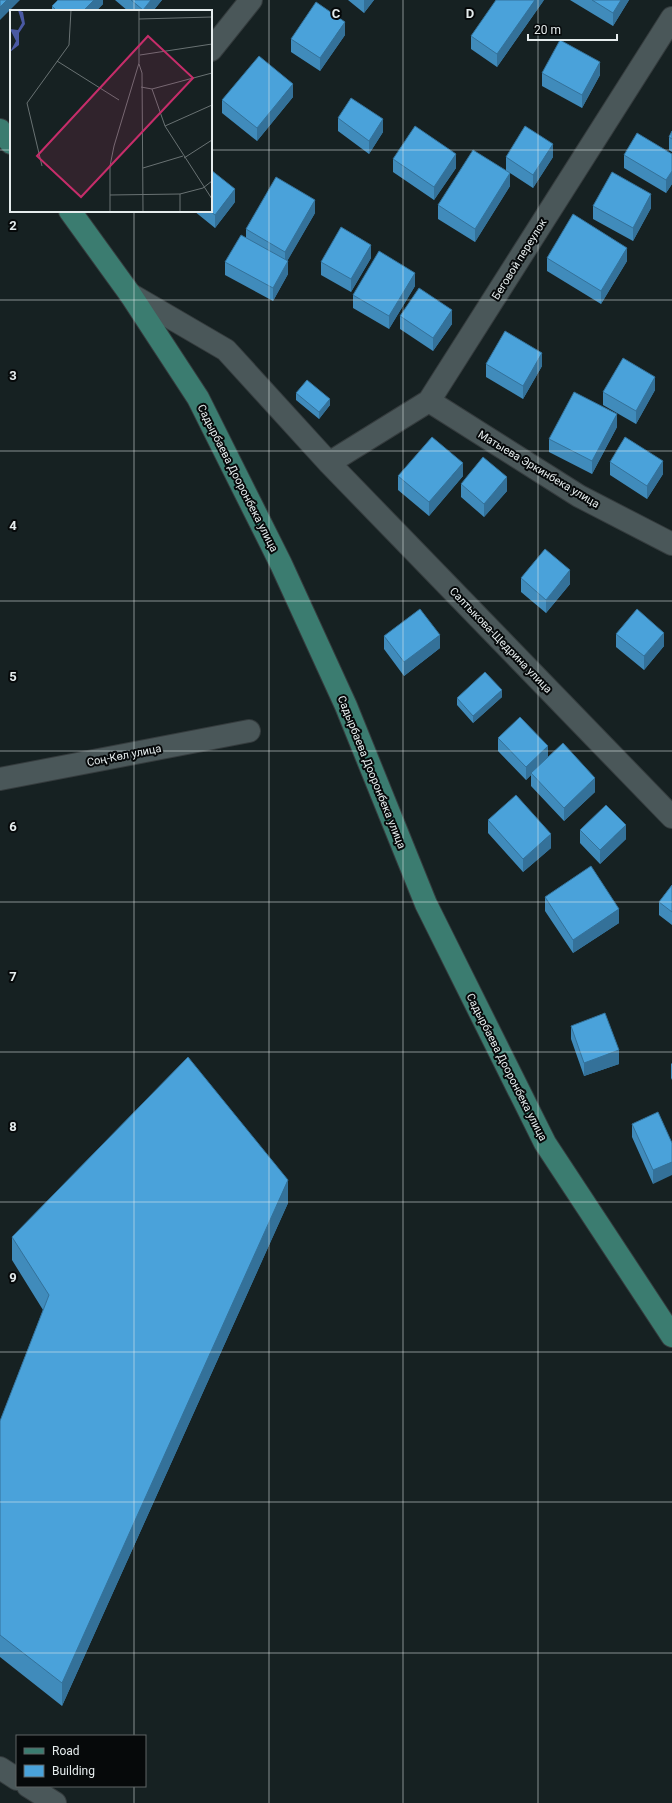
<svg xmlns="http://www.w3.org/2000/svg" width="672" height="1803" font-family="Roboto,sans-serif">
  <rect width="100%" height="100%" fill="#162122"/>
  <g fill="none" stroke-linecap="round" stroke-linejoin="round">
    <g stroke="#353c3e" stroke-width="24">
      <path id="minor" d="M211,50L251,0
        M130,294L226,350L329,463L672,817
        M429,401L579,496L672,544
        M329,463L429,401L672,18
        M0,779L249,731
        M0,1768L17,1779
        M28,1786L55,1803"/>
    </g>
    <g stroke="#353c3e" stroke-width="24">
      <path id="major" d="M0,130L11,143
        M70,211L130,294L198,398L281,564L346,706L426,904L545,1143L672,1336"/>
    </g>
    <use href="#minor" stroke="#4a5759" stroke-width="22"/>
    <use href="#major" stroke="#3b7c70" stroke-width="22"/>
  </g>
  <path fill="#408bbb" d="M103,0V4L96,11H52V6Z
    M115,0H162L153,11H128Z
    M348,0H374L364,13Z
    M544,0L497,67L471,49V36Z
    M570,0H629L613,26Z
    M345,35L320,71L291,52V39Z
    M542,73L600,75L582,108L542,86Z
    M293,97L257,141L222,113V100Z
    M338,118L383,132L369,154L338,131Z
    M672,131V152L669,150V137Z
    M672,154V184L666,193L624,168V155Z
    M506,157H553L533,188L510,173V186L475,242L438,219V205L506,170Z
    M393,159L456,168L434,200L393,172Z
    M235,202L215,228L194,211H211Z
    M593,206L651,208L633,241L593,219Z
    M315,213L287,261L288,274L273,301L225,275V262L246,238V229Z
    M371,258L351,292L321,275V262Z
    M547,258L627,261L601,304L547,271Z
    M415,286L389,329L353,308V295Z
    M400,316L452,324L433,351L400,329Z
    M486,364L542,366L523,399L486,377Z
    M655,390L636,424L603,405V392Z
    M296,393L330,405L319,419L296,400Z
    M617,427L592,474L549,452V439Z
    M610,462L663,474L647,499L610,475Z
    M398,476H463L429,516L398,490Z
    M461,484L507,491L484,517L461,497Z
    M521,578L570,584L546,613L521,592Z
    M616,634L664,646L644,670L616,647Z
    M384,636L440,648L404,676L384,649Z
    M502,697L473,723L457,705V698Z
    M498,738L548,757L595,792L564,821L531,786V775L526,780L498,751Z
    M488,820L551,848L523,872L488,833Z
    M580,830L626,839L600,864L580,843Z
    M672,885V925L659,915V902Z
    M545,897L619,923L573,953L545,911Z
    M571,1026L619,1064L584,1076L571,1039Z
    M672,1063V1080L671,1078V1064Z
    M632,1124L672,1143L653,1184L632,1137Z
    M288,1203L62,1706L0,1657V1421L43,1310L12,1260V1237Z"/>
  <path fill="#347199" d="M7,0H20L0,20V7Z
    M94,0H103V4L96,11H83Z
    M151,0H162L153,11H143V10Z
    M364,0H374L364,13Z
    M535,0H544L497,67V54Z
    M621,0H629L613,26V13Z
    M345,22V35L320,71V58Z
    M600,62V75L582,108V95Z
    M293,84V97L257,141V128Z
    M383,119V132L369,154V141Z
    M553,144V157L533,188V175Z
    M456,154V168L434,200V187Z
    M672,171V184L666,193V180Z
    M510,173V186L475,242V229Z
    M235,189V202L215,228V215Z
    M651,194V208L633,241V228Z
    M315,200V213L285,265V252Z
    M371,245V258L351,292V279Z
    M627,248V261L601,304V291Z
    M288,261V274L273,301V288Z
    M415,273V286L389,329V316Z
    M452,310V324L433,351V338Z
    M542,353V366L523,399V386Z
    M655,377V390L636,424V411Z
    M330,399V405L319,419V412Z
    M617,414V427L592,474V461Z
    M663,461V474L647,499V486Z
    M463,463V476L429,516V502Z
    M507,477V491L484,517V504Z
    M570,570V584L546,613V600Z
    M664,633V646L644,670V656Z
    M440,635V648L404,676V662Z
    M502,690V697L473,723V716Z
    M548,746V759L531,773V775L526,780V767Z
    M595,778V792L564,821V808Z
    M626,825V839L600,864V850Z
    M551,834V848L523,872V859Z
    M619,909V923L573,953V940Z
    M619,1050V1064L584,1076V1063Z
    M672,1162V1175L653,1184V1170Z
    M288,1180V1203L62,1706V1683Z"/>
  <path fill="#4aa2da" stroke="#347199" d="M0,0H7L0,7Z
    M58,0H94L83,11H57L52,6Z
    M131,0H151L143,10Z
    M496,0H535L497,54L471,36Z
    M592,0H621L613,13Z
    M316,2L345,22L320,58L291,39Z
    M560,40L600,62L582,95L542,73Z
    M259,56L293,84L257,128L222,100Z
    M351,98L383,119L369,141L338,118Z
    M415,126L456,154L434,187L393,159Z
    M525,126L553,144L533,175L506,157Z
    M672,131V139L669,137Z
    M637,133L672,154V171L666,180L624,155Z
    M473,150L510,173L475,229L438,205Z
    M211,170L235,189L215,215L210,211H211Z
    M612,172L651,194L633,228L593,206Z
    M276,177L315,200L285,252L246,229Z
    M573,214L627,248L601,291L547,258Z
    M341,227L371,245L351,279L321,262Z
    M241,235L288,261L273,288L225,262Z
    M379,251L415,273L389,316L353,295Z
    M419,288L452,310L433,338L400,316Z
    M505,331L542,353L523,386L486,364Z
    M623,358L655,377L636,411L603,392Z
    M307,380L330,399L319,412L296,393Z
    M574,392L617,414L592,461L549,439Z
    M432,437L463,463L429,502L398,476Z
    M625,437L663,461L647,486L610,462Z
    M483,457L507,477L484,504L461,484Z
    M545,549L570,570L546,600L521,578Z
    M420,609L440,635L404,662L384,636Z
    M637,609L664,633L644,656L616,634Z
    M485,672L502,690L473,716L457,698Z
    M520,717L548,746L526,767L498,738Z
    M563,743L595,778L564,808L531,773Z
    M516,795L551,834L523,859L488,820Z
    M606,805L626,825L600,850L580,830Z
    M591,866L619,909L573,940L545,897Z
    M672,885V912L659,902Z
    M605,1013L619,1050L584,1063L571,1026Z
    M188,1057L288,1180L62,1683L0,1635V1421L49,1295L12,1237Z
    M658,1112L672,1143V1162L653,1170L632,1124Z"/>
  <path fill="none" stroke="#e5eced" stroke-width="1" stroke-opacity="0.55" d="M134,0V11M269,0V1803M403,0V1803M538,0V1803M0,150H11M211,150H672M134,211V1736M0,300H672M0,451H672M0,601H672M0,751H672M0,902H672M0,1052H672M0,1202H672M0,1352H672M0,1502H672M0,1653H672M134,1786V1803"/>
  <g text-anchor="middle" stroke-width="4" stroke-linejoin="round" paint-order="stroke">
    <g font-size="11" fill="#e5eced" stroke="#06090a">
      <text transform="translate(519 259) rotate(-58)" y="4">Беговой переулок</text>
      <text transform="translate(539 469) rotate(31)" y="4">Матыева Эркинбека улица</text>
      <text transform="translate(238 478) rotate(63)" y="4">Садырбаева Дооронбека улица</text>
      <text transform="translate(501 640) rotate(46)" y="4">Салтыкова-Щедрина улица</text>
      <text transform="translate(124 755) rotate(-11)" y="4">Соң-Көл улица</text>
      <text transform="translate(372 772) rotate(68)" y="4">Садырбаева Дооронбека улица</text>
      <text transform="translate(507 1067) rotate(63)" y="4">Садырбаева Дооронбека улица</text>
    </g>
  </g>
  <g transform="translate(10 10)">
    <rect width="202" height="202" fill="#162122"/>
    <path d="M8,0L13,2L15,14L9,23V35L0,42L6,31L0,19L8,20L12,13Z" fill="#4a59a3"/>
    <path fill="none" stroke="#697273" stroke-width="1" d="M129,9L202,7M130,45L202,34M47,51L109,90M129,54L132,63L133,202M131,77L142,79L202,63M142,79L155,116L202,189M155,116L202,95M174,148L202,130M32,156L17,93L59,35L61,0M133,158L173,146M170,184V202M100,185L170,184L193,178L202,171M100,202V156L104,136L129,53V0"/>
    <path fill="#c62d6a" fill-opacity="0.15" stroke="#c62d6a" stroke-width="2" d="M138,26L183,68L71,187L27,146Z"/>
    <rect width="202" height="202" fill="none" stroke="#e5eced" stroke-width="2"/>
  </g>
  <g font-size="13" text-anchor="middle" font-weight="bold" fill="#e5eced" stroke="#06090a" stroke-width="4" stroke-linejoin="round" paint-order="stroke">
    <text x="336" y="18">C</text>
    <text x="470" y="18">D</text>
    <text x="13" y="230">2</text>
    <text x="13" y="380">3</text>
    <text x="13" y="530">4</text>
    <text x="13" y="681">5</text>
    <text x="13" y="831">6</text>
    <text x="13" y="981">7</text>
    <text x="13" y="1131">8</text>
    <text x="13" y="1282">9</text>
  </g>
  <rect x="16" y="1735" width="130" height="52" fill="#06090a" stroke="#5f6465"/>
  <rect x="24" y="1748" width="20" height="6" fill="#3b7c70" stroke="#5f6465"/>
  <text x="52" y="1755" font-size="12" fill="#e5eced">Road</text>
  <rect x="24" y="1765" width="20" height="12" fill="#4aa2da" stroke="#5f6465"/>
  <text x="52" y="1775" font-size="12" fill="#e5eced">Building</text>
  <path d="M528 34v6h89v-6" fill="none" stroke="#e5eced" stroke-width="2"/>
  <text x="534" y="34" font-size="12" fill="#e5eced" stroke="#06090a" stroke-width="3" paint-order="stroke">20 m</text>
</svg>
